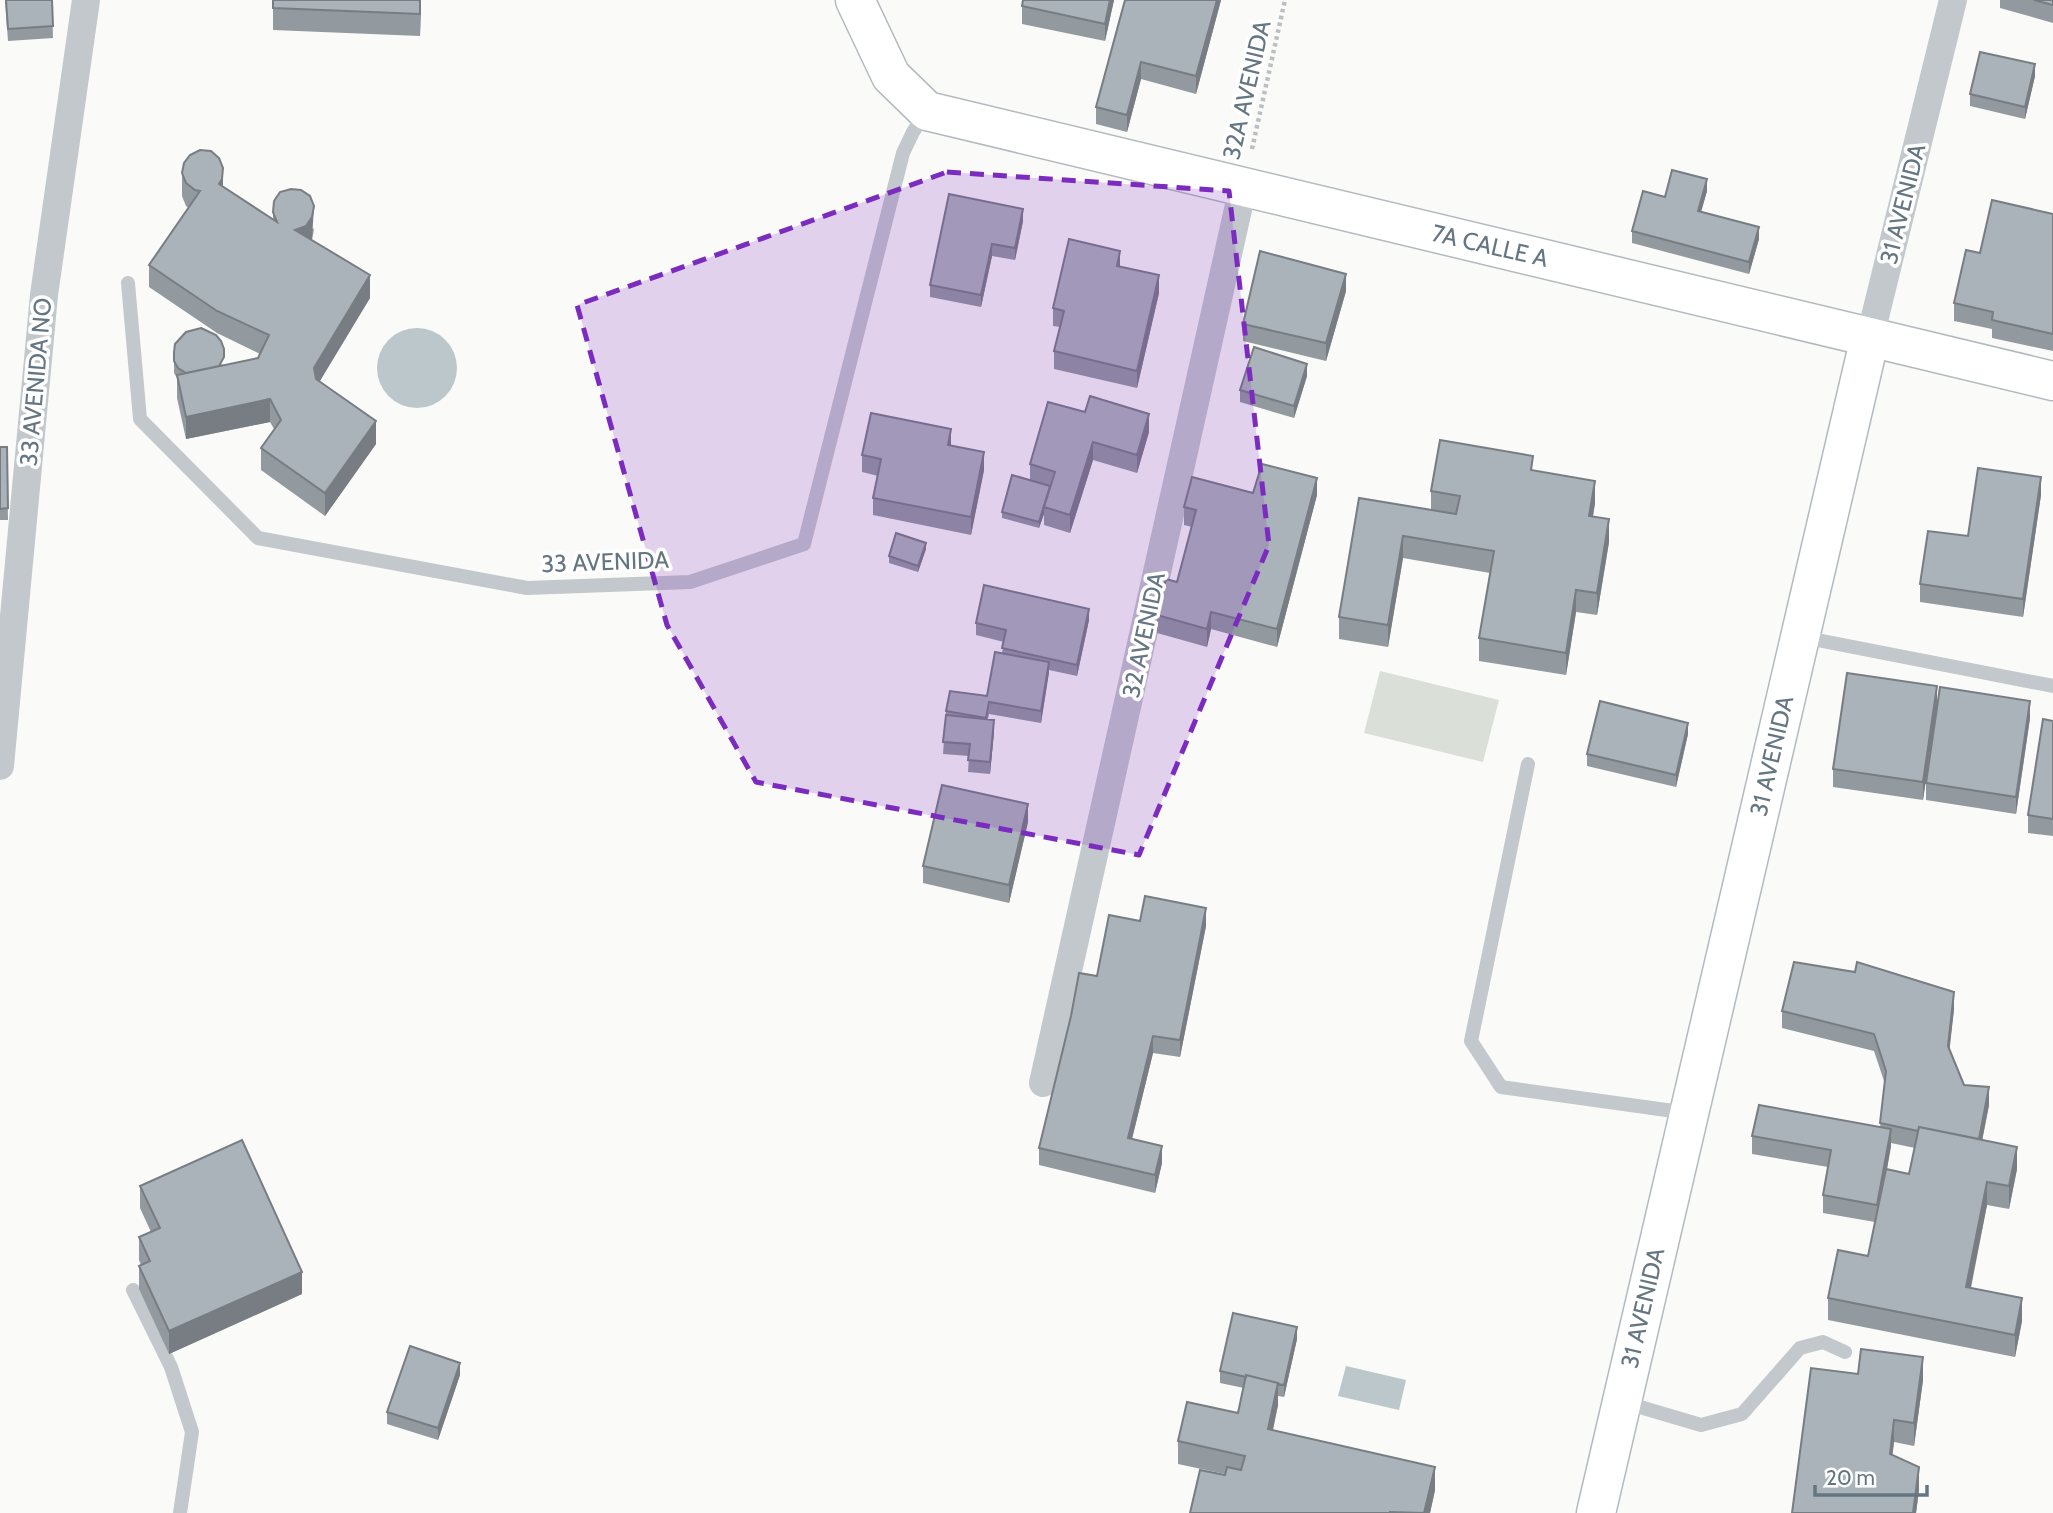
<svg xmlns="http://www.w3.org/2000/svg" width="2053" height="1513" font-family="Cabin,sans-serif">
  <rect width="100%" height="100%" fill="#fafaf8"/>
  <path fill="#dadfd7" d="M1380,671L1499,700L1483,762L1364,733Z"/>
  <path fill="#bbc7cb" d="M377 368a40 40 0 1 1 80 0a40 40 0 1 1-80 0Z
    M1346,1366L1406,1380L1399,1410L1338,1396Z"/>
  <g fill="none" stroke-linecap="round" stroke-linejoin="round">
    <g stroke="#b3babf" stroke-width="41">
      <path id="secondary" d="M855,0L891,76L927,111L2053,381
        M1596,1513L1870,337"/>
    </g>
    <path stroke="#bbbfc2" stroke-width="4.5" stroke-dasharray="3.5 3.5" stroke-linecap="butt" d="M1252,149L1285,0"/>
    <path stroke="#c3c8cc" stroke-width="14" d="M128,283L140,419L258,538L527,588L690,582L804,544L903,153L913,132L926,112
      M1802,637L2053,686
      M1528,764L1471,1041L1501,1087L1688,1113
      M133,1290L171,1367L192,1432L180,1513
      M1623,1402L1701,1425L1742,1414L1800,1348L1823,1342L1845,1352"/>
    <path stroke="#c3c8cc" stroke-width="28" d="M1870,337L1953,0
      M0,766L44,295L86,0
      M1043,1083L1243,187"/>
    <use href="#secondary" stroke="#fff" stroke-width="38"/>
  </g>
  <path fill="#929a9f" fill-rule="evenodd" d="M5,0H52L53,38L8,41Z
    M273,0H421L420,36L273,30Z
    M1023,0H1114L1105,41L1022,24V6Z
    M1125,0H1221L1196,94L1141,79L1127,132L1096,124V107Z
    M2000,0H2053V23L2000,8Z
    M2035,76L2025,119L1970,106V94Z
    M182,173L223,187L273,219V212L314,229L312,240L370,298L319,381L376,444L325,516L261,470V448L274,429L270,422L186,439L177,398V378L174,373V352L224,365L258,358L260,354L217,333L149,287V265L189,208L186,206L182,196Z
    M1707,191L1701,211L1759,239L1749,274L1632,243V231L1665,197Z
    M2053,214V351L1992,338V329L1954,321V303L1980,253Z
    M1023,221L1015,260L992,256L981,307L930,297V285Z
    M1120,266L1159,293L1137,388L1054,369V351L1060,327L1053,326V308Z
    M1346,291L1326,361L1243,341V324Z
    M1307,376L1294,418L1240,402V390Z
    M1048,402L1149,432L1137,473L1093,460L1070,533L1044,525V514L1039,528L1002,518V512L1030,480V464Z
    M951,445L984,470L971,535L873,515V498L878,476L862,472V455Z
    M0,447H7L8,520H0Z
    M1533,470L1595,503L1593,517L1609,542L1597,615L1576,612L1566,675L1479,661V638L1490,573L1403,558L1388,647L1339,639V617L1359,498L1431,510V491Z
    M1253,493L1317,495L1277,647L1211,629L1207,647L1157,633V615L1177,582L1192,527L1184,525V507Z
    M2041,495L2023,617L1920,602V584L1968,536Z
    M926,549L918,572L889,563V556Z
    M1089,620L1077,676L1049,670L1041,723L989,714L988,719L994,732L990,774L968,772L969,756L943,754L946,711L987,696L1002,653L1004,642L976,635V623Z
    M1937,704L1923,800L1833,787V769Z
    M2030,718L2016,814L1926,800V783Z
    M2053,721V836L2028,833V815Z
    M1688,734L1676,787L1587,766V754Z
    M1028,822L1009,903L923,883V866Z
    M1140,921L1206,926L1180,1057L1153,1053L1132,1139L1162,1163L1155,1193L1039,1165V1148L1097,976Z
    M1954,1009L1949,1050L1964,1085L1989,1105L1982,1140L2017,1169L2009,1209L1987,1205L1971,1288L2022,1321L2015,1357L1828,1320V1298L1868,1256L1875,1222L1823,1213V1195L1828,1167L1752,1154V1136L1880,1127L1885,1084L1874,1051L1782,1028V1011ZM1891,1143L1915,1148L1909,1174L1887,1169Z
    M140,1186L302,1294L169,1354L139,1289V1266L141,1265L139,1260V1237L151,1232L140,1208Z
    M1297,1339L1284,1397L1278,1396V1405L1273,1430L1435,1490L1430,1513H1190L1225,1474L1178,1464V1441L1238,1413L1244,1388L1220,1383V1371Z
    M1858,1374L1923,1380L1914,1446L1894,1442L1892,1455L1919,1490L1916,1513Z
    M460,1375L438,1440L387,1424V1412Z"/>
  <path fill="#777d82" d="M420,0H421L420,36Z
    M1110,0H1114L1105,41V24Z
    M1217,0H1221L1196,94V76Z
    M1141,62V79L1127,132V115Z
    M2035,64V76L2025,119V107Z
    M223,168V191L219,184Z
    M1707,179V191L1698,223V211Z
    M314,206L312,239L306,248L295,230Z
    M1023,209V221L1015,260V248Z
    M1759,227V239L1749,274V262Z
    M992,244V256L981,307V295Z
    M1120,251V269L1117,266Z
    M1346,274V291L1326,361V343Z
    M370,275V298L314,391V368Z
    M1159,275V293L1137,388V371Z
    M1307,364V376L1294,418V406Z
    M270,399V422L186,439V417Z
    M1149,414V432L1137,473V455Z
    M376,421V444L325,516V493Z
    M951,429V447L948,445Z
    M1093,442V460L1070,533V515Z
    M984,452V470L971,535V517Z
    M2041,477V495L2023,617V599Z
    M1317,478V495L1277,647V629Z
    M1595,481V503L1589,539V516Z
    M1044,508V514L1039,528V522Z
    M1609,519V542L1597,615V593Z
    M1403,536V558L1388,647V625Z
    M926,543V549L918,572V566Z
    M1576,590V612L1566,675V653Z
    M1089,609V620L1077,676V665Z
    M1211,612V629L1207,647V629Z
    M1049,662V673L1041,723V711Z
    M1937,686V704L1923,800V782Z
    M2030,701V718L2016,814V797Z
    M994,720V732L990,774V762Z
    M1688,723V734L1676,787V775Z
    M1028,804V822L1009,903V885Z
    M1206,908V926L1180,1057V1040Z
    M1954,992V1009L1948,1064V1046Z
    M1153,1036V1053L1128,1155V1138Z
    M1989,1087V1105L1978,1162V1144Z
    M1891,1129V1147L1877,1223V1205Z
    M1162,1146V1163L1155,1193V1175Z
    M2017,1147V1169L2009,1209V1186Z
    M1987,1182V1205L1966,1310V1287Z
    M302,1272V1294L169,1354V1331Z
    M2022,1298V1321L2015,1357V1335Z
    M1297,1327V1339L1284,1397V1385Z
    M1923,1357V1380L1914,1446V1423Z
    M460,1363V1375L438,1440V1428Z
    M1278,1383V1405L1268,1452V1429Z
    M1894,1420V1442L1890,1477V1454Z
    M1435,1467V1490L1430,1513H1424Z
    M1919,1467V1490L1916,1513H1913Z"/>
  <path fill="#aab3b9" stroke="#777d82" stroke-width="2" d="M6,0H52L53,26L8,29Z
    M273,0H420V14L273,8Z
    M1023,0H1110L1105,24L1022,6Z
    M1125,0H1217L1196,76L1141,62L1127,115L1096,107Z
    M2034,0H2053V5Z
    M1980,52L2035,64L2025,107L1970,94Z
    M200,150L211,151L219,158L223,168L222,179L219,184L277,222L273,212L274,201L280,192L291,189L301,190L310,196L314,206L312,217L306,226L295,230L370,275L314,368L316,379L376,421L325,493L261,448L281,420L270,399L186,417L177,375L258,358L269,335L217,311L149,265L200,191L195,190L186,183L182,173L184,163L190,155Z
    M1672,170L1707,179L1698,211L1759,227L1749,262L1632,231L1643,191L1665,197Z
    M949,194L1023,209L1015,248L992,244L981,295L930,285Z
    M1992,200L2053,214V334L1992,320L1993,312L1954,303L1966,250L1980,253Z
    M1069,239L1120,251L1117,266L1159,275L1137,371L1054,351L1064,311L1053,308Z
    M1260,251L1346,274L1326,343L1243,324Z
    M201,328L216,335L221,341L224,349V357L219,366L186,373L178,368L174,361V352L175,344L186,332Z
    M1254,347L1307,364L1294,406L1240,390Z
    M1090,396L1149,414L1137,455L1093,442L1070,515L1044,507L1055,472L1030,464L1048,402L1085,412Z
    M871,413L951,429L948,445L984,452L971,517L873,498L881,459L862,455Z
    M1440,440L1533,456L1531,470L1595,481L1589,516L1609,519L1597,593L1576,590L1566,653L1479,638L1494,551L1403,536L1388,625L1339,617L1359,498L1456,514L1460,496L1431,491Z
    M0,447H7L8,508L0,509Z
    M1262,464L1317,478L1277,629L1211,612L1207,629L1157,615L1166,579L1177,582L1196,510L1184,507L1192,477L1253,493Z
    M1978,468L2041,477L2023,599L1920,584L1928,531L1968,536Z
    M1012,475L1050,486L1039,522L1002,512Z
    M896,533L926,543L918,566L889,556Z
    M984,585L1089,609L1077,665L1002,648L1006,630L976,623Z
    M995,652L1049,662L1041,711L989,702L986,718L946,711L950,691L987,696Z
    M1847,673L1937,686L1923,782L1833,769Z
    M1940,687L2030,701L2016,797L1926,783Z
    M1600,701L1688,723L1676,775L1587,754Z
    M946,715L994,720L990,762L968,760L970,744L943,742Z
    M2043,719L2053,721V819L2028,815Z
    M942,785L1028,804L1009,885L923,866Z
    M1145,896L1206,908L1180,1040L1153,1036L1128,1138L1162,1146L1155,1175L1039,1148L1071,1016L1079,973L1097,976L1109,915L1140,921Z
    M1794,962L1855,972L1857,962L1954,992L1948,1046L1964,1085L1989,1087L1979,1139L1919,1127L1918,1131L1880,1123L1886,1071L1874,1034L1782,1011Z
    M1759,1105L1891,1129L1877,1205L1823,1195L1831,1150L1752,1136Z
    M1919,1127L2017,1147L2009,1186L1987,1182L1966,1287L2022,1298L2015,1335L1828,1298L1838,1250L1868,1256L1886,1169L1909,1174Z
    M242,1140L302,1272L169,1331L139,1266L150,1261L139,1237L160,1228L140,1186Z
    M1233,1313L1297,1327L1284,1385L1278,1384V1383L1246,1375V1377L1220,1371Z
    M410,1346L460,1363L438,1428L387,1412Z
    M1861,1349L1923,1357L1914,1423L1894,1420L1890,1454L1919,1467L1913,1513H1792L1811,1368L1858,1374Z
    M1246,1375L1278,1383L1268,1429L1435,1467L1424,1513L1390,1512V1513H1190L1200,1470L1225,1475L1227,1467L1241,1470L1245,1456L1178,1441L1187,1402L1238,1413Z"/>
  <path fill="#7b2cbf" fill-opacity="0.2" stroke="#7b2cbf" stroke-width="5" stroke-dasharray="14 9" stroke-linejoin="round" d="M947,172L1229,191L1269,545L1139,855L756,782L667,625L577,305Z"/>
  <g text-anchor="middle" stroke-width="7" stroke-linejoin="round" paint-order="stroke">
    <g font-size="24" fill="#657683" stroke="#fff">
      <text transform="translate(1247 90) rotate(-77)" y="8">32A AVENIDA</text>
      <text transform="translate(1903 204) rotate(-76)" y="8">31 AVENIDA</text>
      <text transform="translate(1490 246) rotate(13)" y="8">7A CALLE A</text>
      <text transform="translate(36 382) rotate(-85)" y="8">33 AVENIDA NO</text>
      <text transform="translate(605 562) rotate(-2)" y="8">33 AVENIDA</text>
      <text transform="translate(1144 635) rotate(-78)" y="8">32 AVENIDA</text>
      <text transform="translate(1772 756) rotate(-77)" y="8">31 AVENIDA</text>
      <text transform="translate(1643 1308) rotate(-77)" y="8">31 AVENIDA</text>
    </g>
  </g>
  <path d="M1815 1485v10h112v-10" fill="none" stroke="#657683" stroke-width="3.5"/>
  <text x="1826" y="1485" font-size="21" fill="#657683" stroke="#ffffff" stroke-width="5" paint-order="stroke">20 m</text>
</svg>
